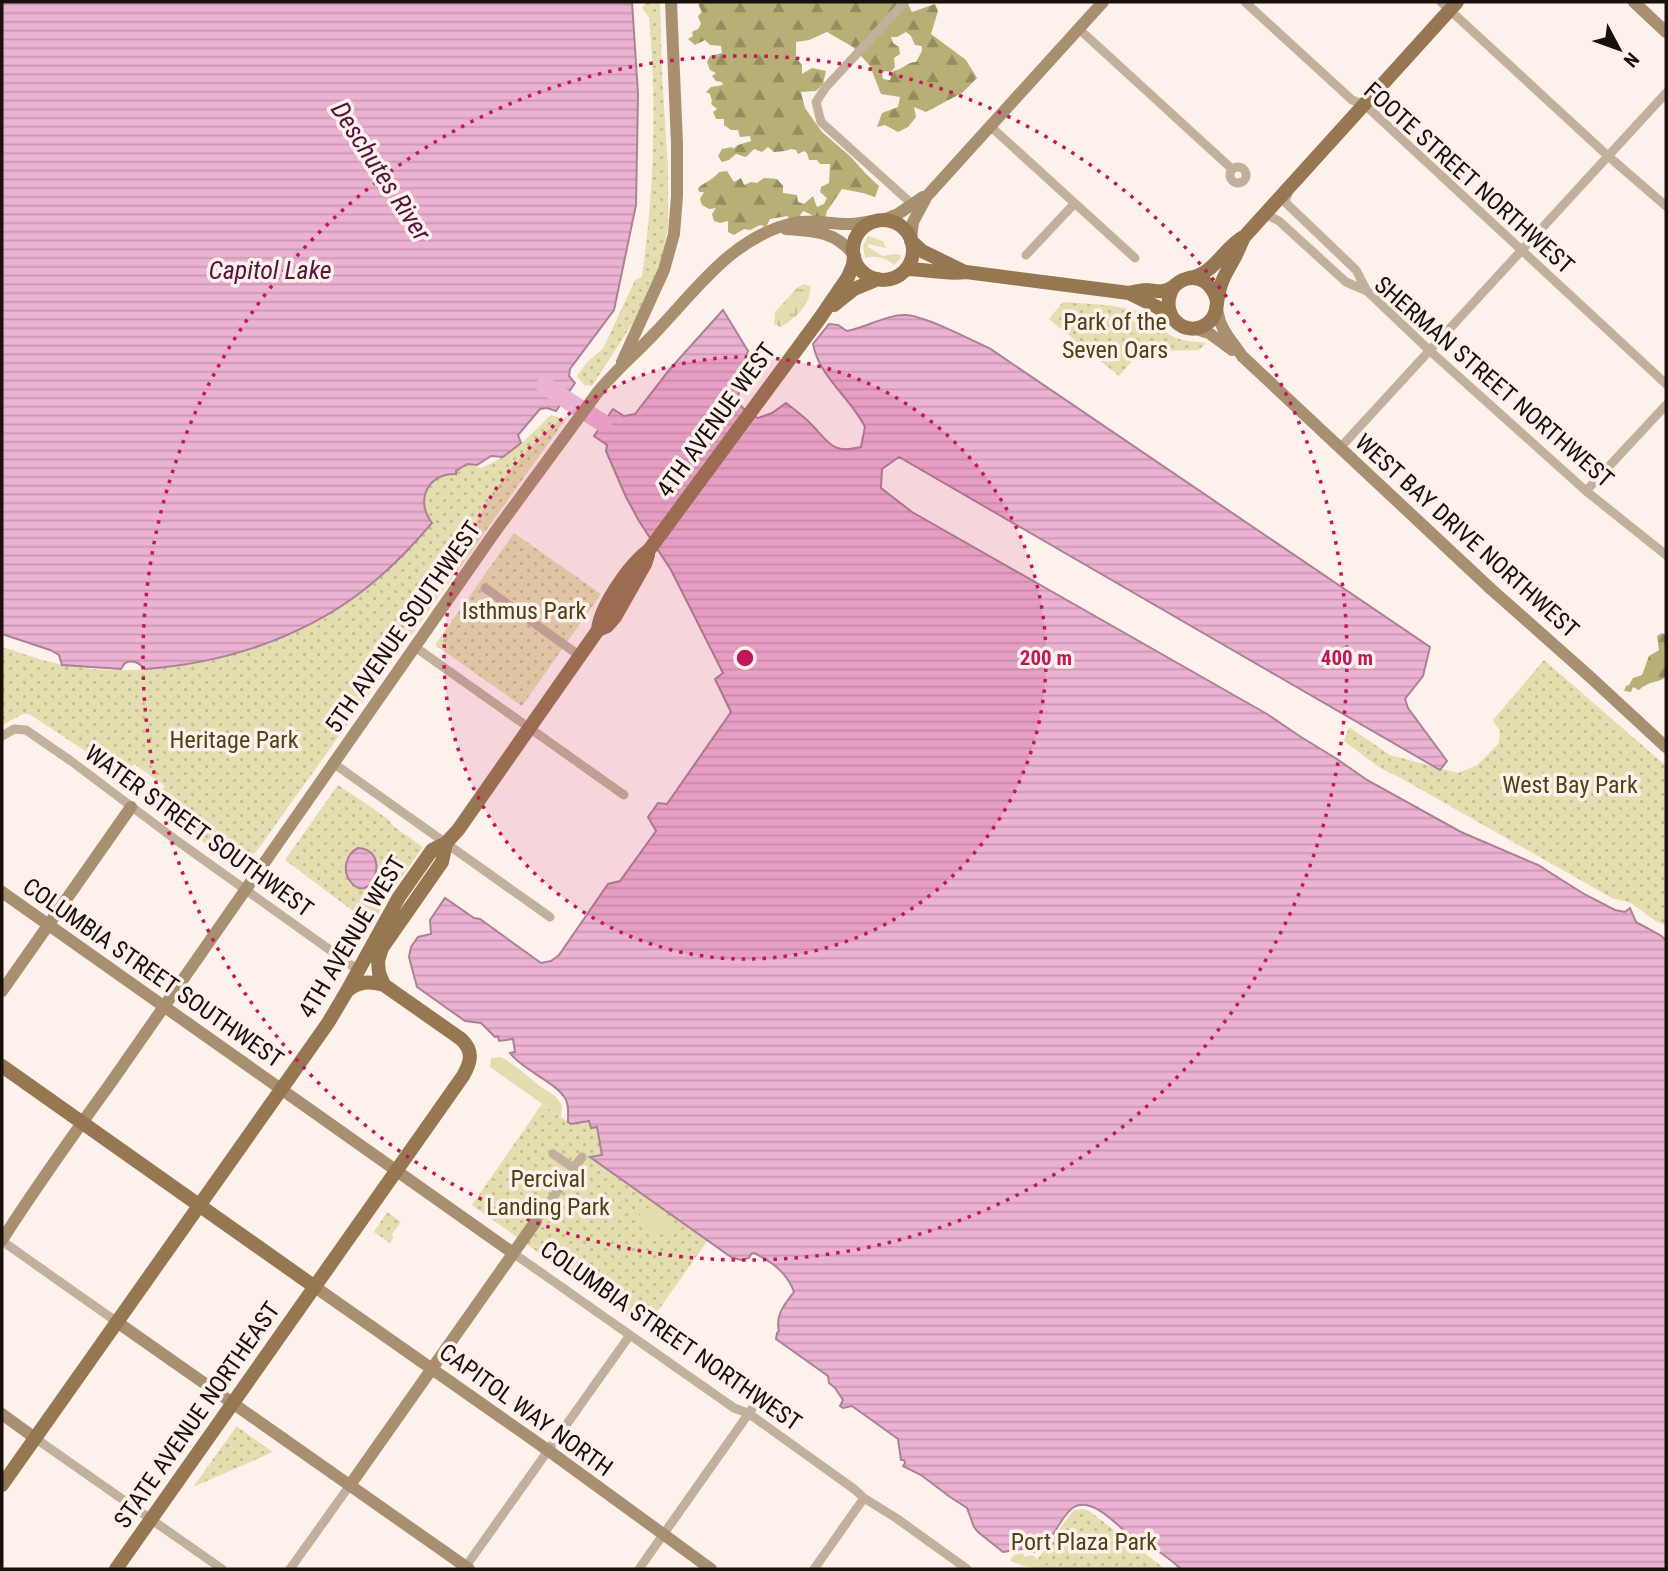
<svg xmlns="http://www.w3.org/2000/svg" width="1668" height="1571" font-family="'Roboto Condensed',sans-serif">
  <defs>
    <pattern id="grass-dots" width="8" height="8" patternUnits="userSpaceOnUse" patternTransform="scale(1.75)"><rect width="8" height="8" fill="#e3ddaf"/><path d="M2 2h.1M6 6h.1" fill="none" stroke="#c2bd95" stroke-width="1.8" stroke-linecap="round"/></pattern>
    <pattern id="forest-firs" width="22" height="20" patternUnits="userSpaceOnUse" patternTransform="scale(1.75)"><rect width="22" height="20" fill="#b7af75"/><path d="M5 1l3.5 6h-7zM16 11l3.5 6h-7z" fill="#948d5e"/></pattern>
    <pattern id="wetland-marsh" width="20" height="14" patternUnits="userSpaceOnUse" patternTransform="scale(1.75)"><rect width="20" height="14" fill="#e3ddaf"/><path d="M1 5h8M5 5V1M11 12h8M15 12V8" fill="none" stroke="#c2bd95"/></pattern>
    <pattern id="water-rules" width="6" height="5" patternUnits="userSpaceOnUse" patternTransform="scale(1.75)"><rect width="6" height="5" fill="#ebb2d1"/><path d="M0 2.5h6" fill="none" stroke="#c998b2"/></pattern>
  </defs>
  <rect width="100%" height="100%" fill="#fdf1ec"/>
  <path fill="url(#grass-dots)" d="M646,2H660L662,72L668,171V228L662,257L651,289L638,315L592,386L584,385L577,376L588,361L603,349L635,280L642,277C654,191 657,104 649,17L642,8Z
    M1063,302C1088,304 1115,304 1139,312C1152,317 1159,326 1169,334C1179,342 1194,341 1206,343L1199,350L1160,351L1148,342L1119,376L1049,319Z
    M551,415L565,420L256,852L244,860L233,863L151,805L165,786L134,764L125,777L29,714H23L2,725V647C22,653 42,661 63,665C171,684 287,650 372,583C395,566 413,544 432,523C417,500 426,474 456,474V472L468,464L481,468C513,455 526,439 551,415Z
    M514,533L601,594L522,706L435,645Z
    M1544,660L1666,766V925L1657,922L1631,903L1612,898L1399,777L1380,768L1344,741L1349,727L1390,755L1458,773L1477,765L1499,743L1500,731L1493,720Z
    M338,785L368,805L390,821L393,826L423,847L385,901L374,922L353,911L285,860Z
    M542,1104L571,1124L590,1121L597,1127L602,1155L591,1158L708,1240L645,1329L472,1205Z
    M387,1212L401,1222L392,1234L393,1238L390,1243L374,1232Z
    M236,1426L273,1452L193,1487L234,1430Z
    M1082,1509L1088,1510L1165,1569H1051L1037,1560L1069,1516L1074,1510Z"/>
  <path fill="url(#forest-firs)" fill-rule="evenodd" d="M703,2H907L912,12L935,4L938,11L931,34L966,60L977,78L962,93L926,112L914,107L916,117L908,127L898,132L885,125L877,127L882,113L898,107L900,97L881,94L870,66L853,47L827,32L809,40L796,42V58L802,65V74L812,68L826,71L823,84L816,91L801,92L805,108L822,132L851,157L866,174L879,186L875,197L863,193L842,189L827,211L825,219H816L810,214L803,211L797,220L792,221L787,216L770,219L766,227L760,225L750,230L744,229L734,235L728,232V221L720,223L714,221L712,214L716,208L709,209L702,205L700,199L704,192H699L698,188C705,182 714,179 719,172L727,171L734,182L741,178L744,185L751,182L757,183L764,178L777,179L783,186V193L797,195L798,202L804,204L813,196L817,207L824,204L827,198L820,192L821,187L829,183L830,164H820L817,160H809L807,153L804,151L798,154L796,150L791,149L785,151L774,152L768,147L762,152L754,149L746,157L736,154L729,160L722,162L718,156L722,149L732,147L733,149L738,145L751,141L750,136L740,137L738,130H731L724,125V119H716L713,112L717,109L711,104L712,101L710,94L706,92L711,87L723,85L722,82L716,81L712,76L716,73L710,70L707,62L710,56L722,53L721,46L710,45L705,40L695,45L688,39L693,36L692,32L698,29L701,24L698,16L702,12L698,4ZM906,32L911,36L915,45L922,46V51L916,62C907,62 902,70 893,71L890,80L883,79L882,74L885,71L891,72L895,67L894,58L900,54L899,47L893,43L891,37H897Z
    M1662,633L1666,635V677C1656,684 1650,680 1639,690L1633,687L1631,692L1624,691L1626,686L1629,685L1633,678L1642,675L1649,656L1659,650L1657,636Z"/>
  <path fill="url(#wetland-marsh)" d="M804,284L810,286C812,304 795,319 780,327L774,324L775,312L797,288Z"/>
  <path fill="#e3ddaf" d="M868,236L883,241L886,248L868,244V247L883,256L894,254L901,255L900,259L894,265C887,258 874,255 865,258L863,246Z
    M501,1057C514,1065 526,1074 537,1084C548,1093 555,1092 562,1106L561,1117L490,1067L491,1058Z
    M643,1205L647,1209L649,1207C657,1214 658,1216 668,1221L667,1222L676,1229L659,1235L645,1225H636L640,1216L639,1209Z
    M1023,1553L1024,1557L1032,1555L1052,1569C1039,1569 1020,1567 1010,1560L1014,1555Z"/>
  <path fill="url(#water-rules)" stroke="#ac8196" stroke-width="2" d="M2,2H632L638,94L636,205L614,310L570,369L569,376L575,383L556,411L547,408L540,409L518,435L521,443L503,457L491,456L477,465L467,464L456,471V474C427,473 415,501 432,523C415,543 396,563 376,580C312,635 228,663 145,669C139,663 133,659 125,663L121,669L62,665L59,655L50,650L2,634Z
    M723,310L748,351C744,364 735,391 740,404C743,411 752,415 758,418L772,413L786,403C795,410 805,417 813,426C830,444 833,454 861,447L865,427C851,398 819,377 813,344L829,324L838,325L847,331C865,328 888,314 906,315C925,316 969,339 989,348L1430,647L1423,676L1405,699L1408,708L1447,761L1440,770L899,457L882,469L881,488L912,512L1267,714L1301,737L1337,759L1367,780L1461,832L1538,865L1584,894L1615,910L1625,912L1630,908L1636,922L1660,935L1666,940V1569H1181C1169,1558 1154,1548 1140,1540C1136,1537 1130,1535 1126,1532C1114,1522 1091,1497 1074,1507C1059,1516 1054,1544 1034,1552L1032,1544L1021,1545L1022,1549L1003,1552L978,1532L974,1527L967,1508L950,1497L921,1475L903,1466L905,1463L904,1460H901L898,1439L852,1406L843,1408L840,1406L843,1400L835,1388L829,1383L828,1376L776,1339L777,1333L779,1331C775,1315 785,1304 794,1292C788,1274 773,1262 754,1253L751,1254L749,1258L741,1260L731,1257L590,1157L602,1155L597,1127L591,1128L589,1121L571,1124L568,1122C568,1115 569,1106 566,1100C558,1083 522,1070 510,1053L515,1052L513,1039L499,1041L498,1036L495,1037L481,1023L465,1021L417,987L409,957L411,947L418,937L431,934L430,920L445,898L474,918L480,919L541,963L551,961L559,955L608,884L620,881L656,831L648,817L658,803L667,804L731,712L715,679L723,673L671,570L639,521L626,497L606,451L607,445L594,436L613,409L624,416L635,414L670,369Z
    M358,848C393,849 371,909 350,881C342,870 346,854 358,848Z"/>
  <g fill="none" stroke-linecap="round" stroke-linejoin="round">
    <path stroke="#ebb2d1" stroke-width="18" d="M545,386L603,423"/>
    <path stroke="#c2b09c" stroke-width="9" d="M905,2L826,87L816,102L821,122L912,204
      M1245,2L1352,100L1365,105L1666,384
      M1441,2L1608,156L1666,206
      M1079,29L1232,169
      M990,126L1135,258
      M1230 175a8 8 0 1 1 16 0a8 8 0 1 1-16 0Z
      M1288,193L1286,199V203L1356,270L1367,291
      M1263,217L1269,216L1279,221L1346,282L1367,291L1429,350L1586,491L1666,555
      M1026,255L1074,204
      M1340,448L1666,93
      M1586,491L1666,405
      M485,588L580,656
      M415,647L624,795
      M2,736L14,729L26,730L71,761L176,840L358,970
      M333,763L550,917
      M553,1154L574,1168
      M536,1221L582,1157
      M2,1241L117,1322
      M513,1253L734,1408L748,1413L854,1489L864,1498L896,1518L967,1569
      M35,1438L222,1569
      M290,1569L350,1485
      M464,1569L630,1335
      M639,1569L763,1393
      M814,1569L864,1498"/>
    <path stroke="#a88f70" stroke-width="12" d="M1634,2L1666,32
      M883,220L898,214L923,197
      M786,229C814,231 835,231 853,254
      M911,239L913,222L927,196L1103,2
      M1217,308C1220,331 1230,338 1242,356L1492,590L1588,675L1666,747
      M1193,328L1209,333L1232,350
      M622,362L664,270L674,234L677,196V144L671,2
      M2,892L513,1253
      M2,991L131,807
      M2,1240C36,1187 73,1135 110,1084L497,529L597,393C614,372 634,355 653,335C695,292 730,238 793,223C812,219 829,224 847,224C856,224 865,222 873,221
      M315,1287L549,1451L711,1569
      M117,1322L469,1569
      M2,1414L35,1438
      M350,1485L536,1221"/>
    <path stroke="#967751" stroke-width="14" d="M853 250a30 30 0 1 1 60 0a30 30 0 1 1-60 0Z
      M911,241L922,251L965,272
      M906,269C926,269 945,275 966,272L1129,293C1135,292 1141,290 1146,290C1152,290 1158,292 1163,291C1172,290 1176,283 1183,280C1200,273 1213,285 1217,301
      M1189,278C1215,274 1223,248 1245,236L1457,2
      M1175,285C1155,313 1186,342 1209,322C1218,314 1216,303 1219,292C1221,279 1229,268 1235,257C1238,250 1241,244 1244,237
      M1129,293L1157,307L1172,317
      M834,305L854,289L878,279
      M598,630L607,626L615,617L645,564L648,555
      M347,991C359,981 369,981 384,985
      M2,1066L315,1287
      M2,1485L328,1023L347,991L399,897L432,850L446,843L458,830L598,630C600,606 630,564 649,550L820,318L848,277L853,265L854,256
      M116,1569L463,1076C471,1062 474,1051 461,1039L384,985L379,973L378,961L382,948L442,862L446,843"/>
  </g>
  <circle cx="745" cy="658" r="301" fill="#c2185b" fill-opacity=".12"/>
  <g fill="none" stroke="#c2185b" stroke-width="3.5" stroke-dasharray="3.5 7">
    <circle cx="745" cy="658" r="301"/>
    <circle cx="745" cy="658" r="602"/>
  </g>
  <g text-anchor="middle" stroke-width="7" stroke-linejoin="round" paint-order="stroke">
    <g font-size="24" fill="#19100c" stroke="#fdf1ec">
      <text transform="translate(1469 178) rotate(42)" y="8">FOOTE STREET NORTHWEST</text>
      <text transform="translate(1494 382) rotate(41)" y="8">SHERMAN STREET NORTHWEST</text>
      <text transform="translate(716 420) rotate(-54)" y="8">4TH AVENUE WEST</text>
      <text transform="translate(1467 536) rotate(42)" y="8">WEST BAY DRIVE NORTHWEST</text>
      <text transform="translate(403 627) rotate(-55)" y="8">5TH AVENUE SOUTHWEST</text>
      <text transform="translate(199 831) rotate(36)" y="8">WATER STREET SOUTHWEST</text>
      <text transform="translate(352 937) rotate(-59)" y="8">4TH AVENUE WEST</text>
      <text transform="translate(153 973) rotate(35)" y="8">COLUMBIA STREET SOUTHWEST</text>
      <text transform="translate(671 1336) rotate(35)" y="8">COLUMBIA STREET NORTHWEST</text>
      <text transform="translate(526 1410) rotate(36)" y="8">CAPITOL WAY NORTH</text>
      <text transform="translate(197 1415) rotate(-55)" y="8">STATE AVENUE NORTHEAST</text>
    </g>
    <g font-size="24" fill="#4b4416" stroke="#fdf1ec">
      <text x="1115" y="330">Park of the<tspan x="1115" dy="28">Seven Oars</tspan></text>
      <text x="524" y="619">Isthmus Park</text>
      <text x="234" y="748">Heritage Park</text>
      <text x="1570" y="793">West Bay Park</text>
      <text x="548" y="1187">Percival<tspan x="548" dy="28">Landing Park</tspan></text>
      <text x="1084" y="1550">Port Plaza Park</text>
    </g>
    <g font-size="26" font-style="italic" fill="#56143f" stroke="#fdf1ec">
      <text transform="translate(381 171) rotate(57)" y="9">Deschutes River</text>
      <text x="270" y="279">Capitol Lake</text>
    </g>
  </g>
  <circle cx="745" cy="658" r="10" fill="#c2185b" stroke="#fdf1ec" stroke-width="3.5"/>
  <g font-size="21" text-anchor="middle" font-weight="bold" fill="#c2185b" stroke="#fdf1ec" stroke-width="7" stroke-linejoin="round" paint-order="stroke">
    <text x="1046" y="665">200 m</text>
    <text x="1347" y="665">400 m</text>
  </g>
  <rect width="1668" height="1571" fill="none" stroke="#19100c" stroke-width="7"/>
  <g transform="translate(1619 49) rotate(131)" stroke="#fdf1ec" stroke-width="5" paint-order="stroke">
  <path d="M0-5L12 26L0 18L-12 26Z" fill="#19100c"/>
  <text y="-10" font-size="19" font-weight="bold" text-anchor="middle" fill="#19100c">N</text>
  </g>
</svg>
